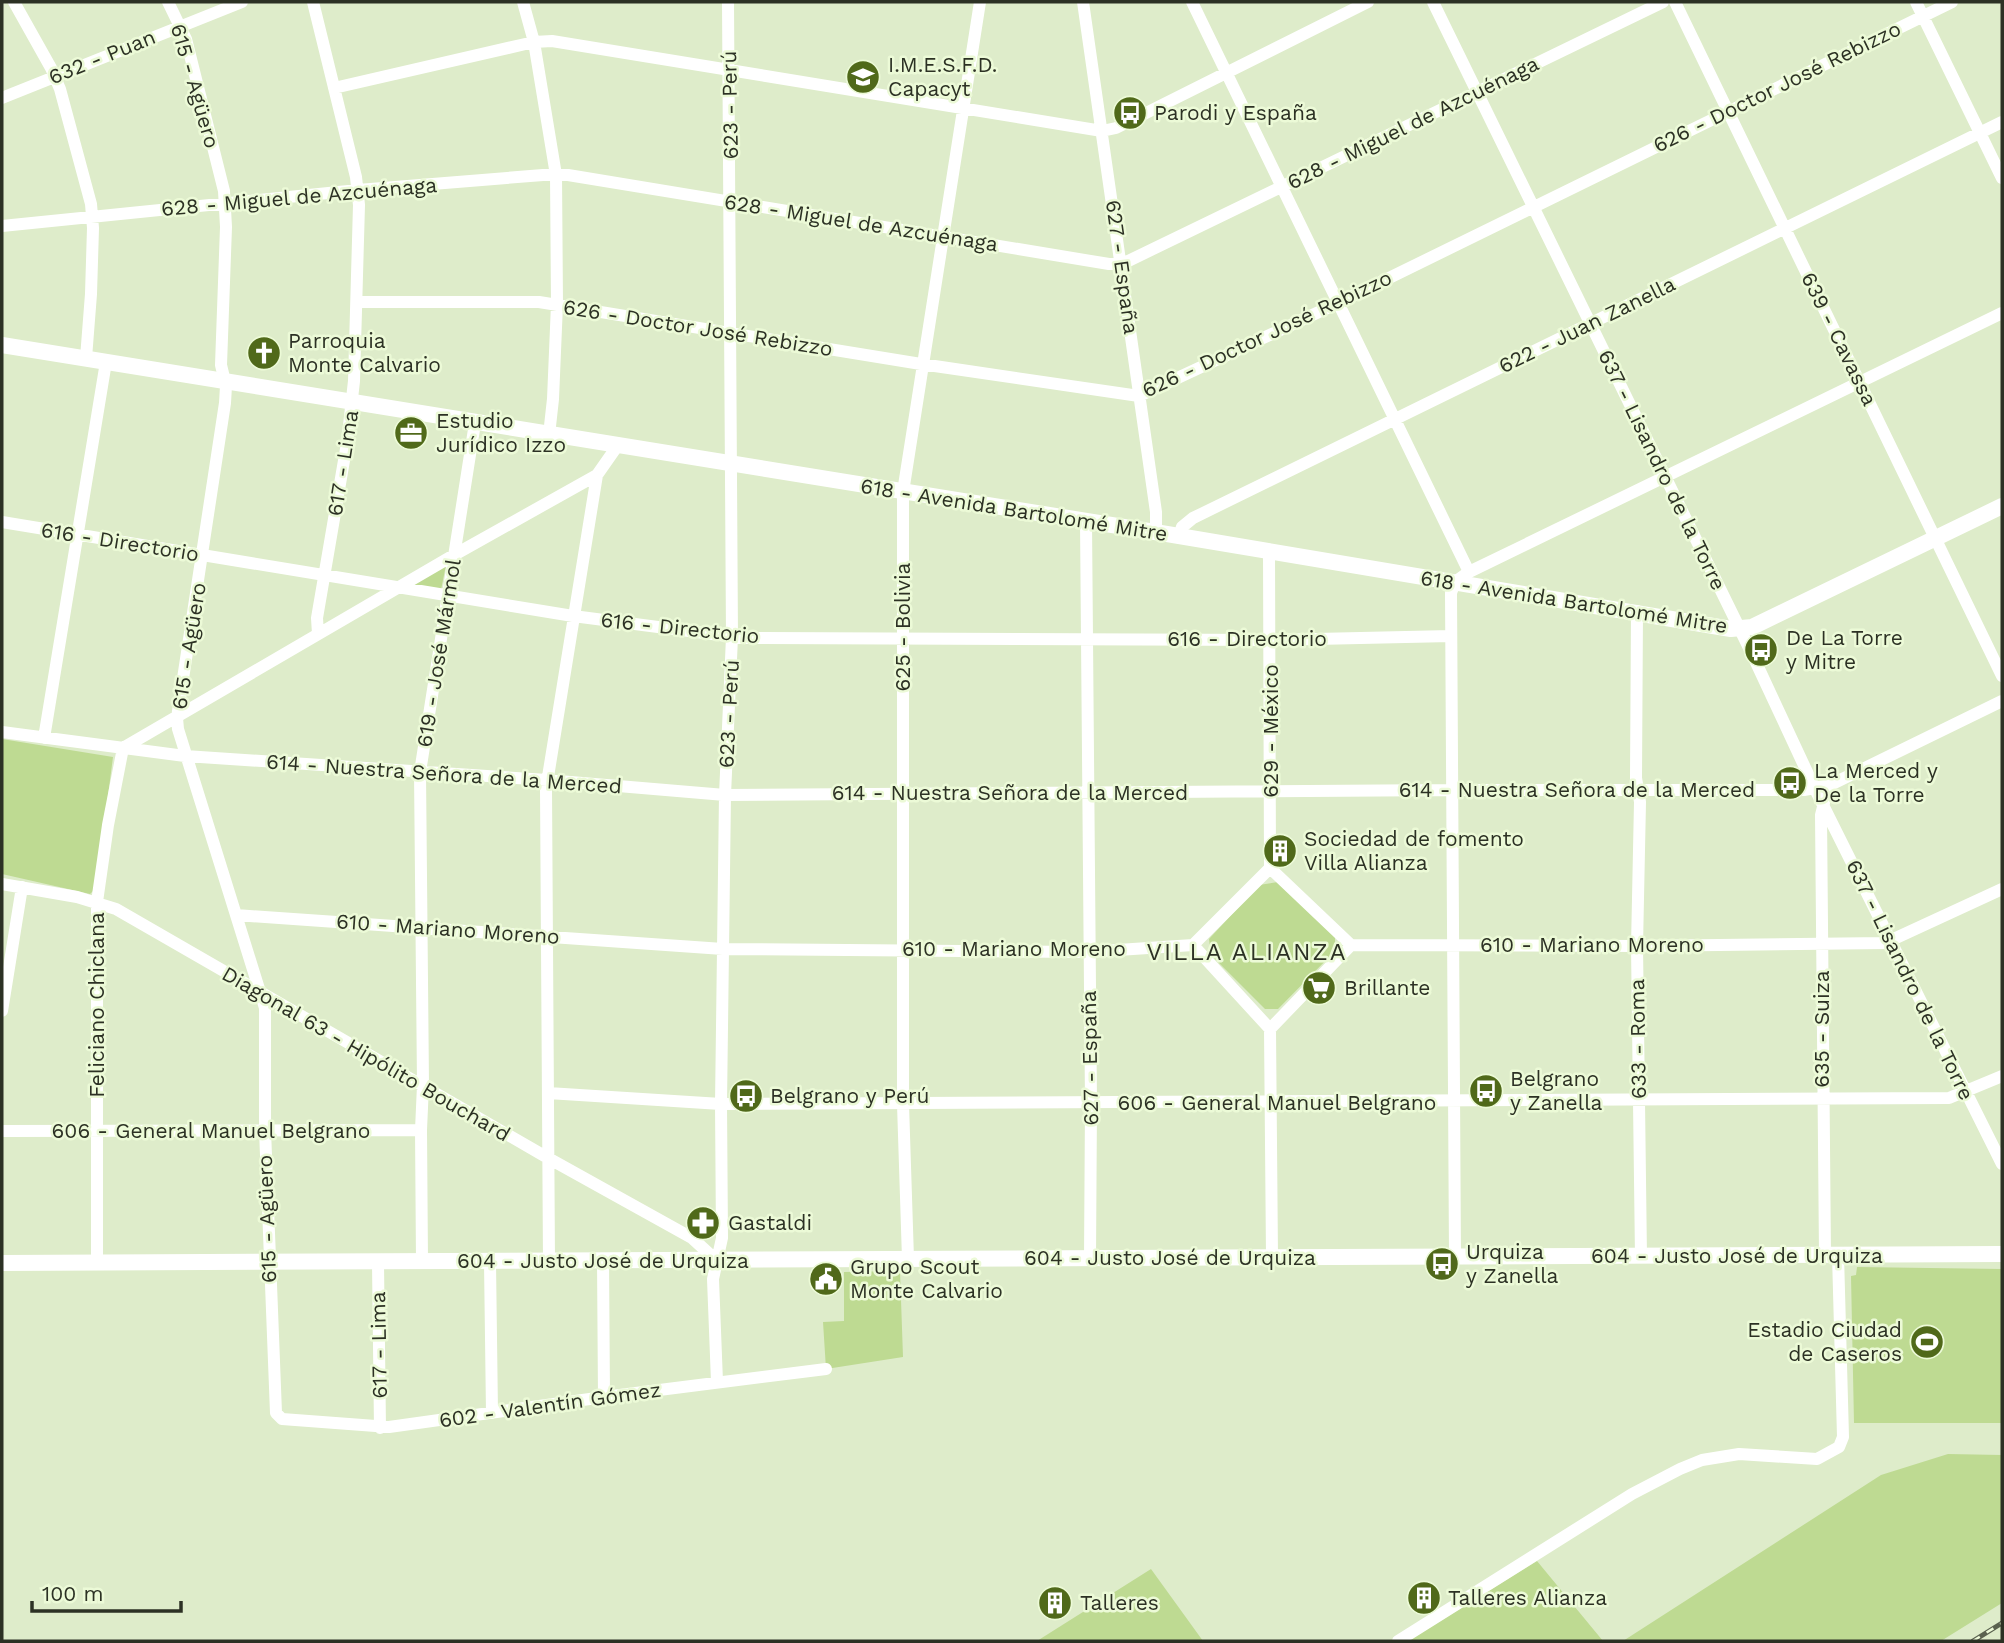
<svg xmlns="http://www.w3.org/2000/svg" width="2004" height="1643" font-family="'Work Sans',sans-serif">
  <rect width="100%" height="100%" fill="#deecca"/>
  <path fill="#beda92" d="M446,565L441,590L413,585Z
    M2,739L113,757L96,888L90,894L2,874Z
    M1278,882L1335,937V951L1278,1009H1265L1211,955L1209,939L1259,885Z
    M1857,1267L2002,1269V1423H1854L1851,1276L1856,1275Z
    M900,1271L903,1357L826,1369L823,1322L844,1321V1272Z
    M1948,1454L2002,1455V1603L1941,1641H1623L1881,1475Z
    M1537,1561L1603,1641H1408Z
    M1151,1569L1203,1641H1037Z"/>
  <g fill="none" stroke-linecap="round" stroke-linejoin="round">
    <path stroke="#fff" stroke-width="12" d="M14,2L51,68L60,89L91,204L93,228L91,294L86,358
      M168,2L186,39L224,191L226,227L221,365L226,386L225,403L177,718L178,729L265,1008V1130L276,1413L282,1419L389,1427L604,1397L826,1369
      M313,2L356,177L359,205L354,381L347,443L317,618L318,634
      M523,2L534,42L556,175L557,304L553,399L549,435
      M1083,2L1156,512V532
      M1192,2L1469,572
      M1433,2L1753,656L1815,789L2002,1164
      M1675,2L2002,676
      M1916,2L2002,178
      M334,88L534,42L552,41L1102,131L1116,128L1368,2
      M2,98L242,2
      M2,226L358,190L543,175H568L1109,264H1122L1663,2
      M358,302H539L921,364L1139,396L1338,303L1952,2
      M2,522L573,616L743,638L1270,640L1451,636
      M1086,522L1091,1104L1090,1258
      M1179,536L1182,527L1193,518L2002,122
      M1637,611L1636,778L1640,802L1637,946L1641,1257
      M2,732L185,756L547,780L725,795L1454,790H1804L1830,785L2002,701
      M44,738L106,362
      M1824,803L1821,815L1825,1255
      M1270,868L1351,945
      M2,884L77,897L116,909L548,1158L692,1238L716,1260
      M236,915L723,949L1088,952L1193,945
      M1193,945L1270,868L1269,552
      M1193,945L1270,1029
      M2,1011L22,887
      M1270,1029L1351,945L1637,946L1885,943L2002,889
      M1270,1029L1272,1257
      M548,1093L721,1104L1949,1098L2002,1076
      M2,1131L421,1130
      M1455,1257L1451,593L1455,582L1469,572L2002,313
      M908,1259L903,1104V492L980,2
      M603,1260L604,1397
      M549,1261L546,789L597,475L618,445
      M422,1262L421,1130L423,1085L420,772L475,423
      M490,1262L492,1413
      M378,1263L380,1428
      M97,1264V902L108,825L123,748L454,555L597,475
      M717,1382L713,1279L722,1238L721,1104L725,795L732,637L728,2
      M1398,1641L1632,1494L1680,1469L1702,1460L1739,1454L1817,1459L1839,1447L1843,1437L1838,1255"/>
    <path stroke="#fff" stroke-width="16" d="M2,345L1161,533L1731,629L1752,627L2002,506
      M2,1263L2002,1254"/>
    <g stroke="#5a624f" stroke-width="5">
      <path id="rail" d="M1973,1641L2002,1623"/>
    </g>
    <use href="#rail" stroke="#ecfad7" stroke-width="2.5" stroke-dasharray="8" stroke-linecap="butt"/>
  </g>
  <defs>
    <g id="school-disc" transform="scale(1.75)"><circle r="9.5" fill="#50691a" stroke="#ecfad7"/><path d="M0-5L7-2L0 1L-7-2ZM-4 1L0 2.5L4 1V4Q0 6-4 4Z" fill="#fff"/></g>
    <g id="bus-disc" transform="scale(1.75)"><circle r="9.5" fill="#50691a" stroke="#ecfad7"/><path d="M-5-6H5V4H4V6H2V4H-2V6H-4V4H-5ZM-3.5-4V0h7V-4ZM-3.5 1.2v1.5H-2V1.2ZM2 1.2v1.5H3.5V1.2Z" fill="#fff"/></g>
    <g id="church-disc" transform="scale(1.75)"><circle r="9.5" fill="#50691a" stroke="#ecfad7"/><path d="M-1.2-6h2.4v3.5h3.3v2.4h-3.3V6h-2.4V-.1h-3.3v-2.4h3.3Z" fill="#fff"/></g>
    <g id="office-disc" transform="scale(1.75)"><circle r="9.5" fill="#50691a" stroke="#ecfad7"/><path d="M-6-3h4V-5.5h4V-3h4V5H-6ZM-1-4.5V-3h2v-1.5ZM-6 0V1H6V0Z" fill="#fff"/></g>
    <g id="building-disc" transform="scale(1.75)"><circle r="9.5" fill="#50691a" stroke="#ecfad7"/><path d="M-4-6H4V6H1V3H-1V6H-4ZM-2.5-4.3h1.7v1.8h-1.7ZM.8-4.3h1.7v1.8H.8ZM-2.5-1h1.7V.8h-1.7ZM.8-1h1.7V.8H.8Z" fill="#fff"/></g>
    <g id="supermarket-disc" transform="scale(1.75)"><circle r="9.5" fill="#50691a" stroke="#ecfad7"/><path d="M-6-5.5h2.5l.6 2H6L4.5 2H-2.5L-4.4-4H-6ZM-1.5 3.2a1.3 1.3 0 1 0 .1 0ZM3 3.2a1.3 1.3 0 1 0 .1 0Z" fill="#fff"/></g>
    <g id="pharmacy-disc" transform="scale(1.75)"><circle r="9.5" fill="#50691a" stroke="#ecfad7"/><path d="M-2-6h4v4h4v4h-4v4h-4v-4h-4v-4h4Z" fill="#fff"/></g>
    <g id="civic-disc" transform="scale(1.75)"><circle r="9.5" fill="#50691a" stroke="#ecfad7"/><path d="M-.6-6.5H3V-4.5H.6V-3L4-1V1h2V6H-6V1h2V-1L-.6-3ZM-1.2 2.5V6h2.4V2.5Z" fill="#fff"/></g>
    <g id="stadium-disc" transform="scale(1.75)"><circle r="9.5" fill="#50691a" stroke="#ecfad7"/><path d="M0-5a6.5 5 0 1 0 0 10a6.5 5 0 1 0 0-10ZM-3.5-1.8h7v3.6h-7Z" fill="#fff"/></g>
  </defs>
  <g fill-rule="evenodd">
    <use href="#school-disc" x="863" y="77"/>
    <use href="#bus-disc" x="1130" y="113"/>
    <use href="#church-disc" x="264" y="353"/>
    <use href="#office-disc" x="411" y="433"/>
    <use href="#bus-disc" x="1761" y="650"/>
    <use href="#bus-disc" x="1790" y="783"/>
    <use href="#building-disc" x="1280" y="851"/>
    <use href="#supermarket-disc" x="1319" y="988"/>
    <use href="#bus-disc" x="1486" y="1091"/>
    <use href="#bus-disc" x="746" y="1096"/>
    <use href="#pharmacy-disc" x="703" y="1223"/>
    <use href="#bus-disc" x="1442" y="1264"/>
    <use href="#civic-disc" x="826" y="1279"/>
    <use href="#stadium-disc" x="1927" y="1342"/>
    <use href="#building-disc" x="1424" y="1598"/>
    <use href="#building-disc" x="1055" y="1603"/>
  </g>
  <g text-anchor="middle" stroke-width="5" stroke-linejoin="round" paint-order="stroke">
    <g font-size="21" fill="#2c3124" stroke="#ecfad7">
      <text transform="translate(102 57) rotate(-22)" y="7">632 - Puan</text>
      <text transform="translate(195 86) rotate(74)" y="7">615 - Agüero</text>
      <text transform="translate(1777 87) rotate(-26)" y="7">626 - Doctor José Rebizzo</text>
      <text transform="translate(730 105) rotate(-91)" y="7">623 - Perú</text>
      <text transform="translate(1413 123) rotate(-26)" y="7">628 - Miguel de Azcuénaga</text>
      <text transform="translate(299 197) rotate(-5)" y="7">628 - Miguel de Azcuénaga</text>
      <text transform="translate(861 223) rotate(9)" y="7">628 - Miguel de Azcuénaga</text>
      <text transform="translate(1122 267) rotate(82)" y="7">627 - España</text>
      <text transform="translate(1587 325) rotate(-26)" y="7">622 - Juan Zanella</text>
      <text transform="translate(698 328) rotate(9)" y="7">626 - Doctor José Rebizzo</text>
      <text transform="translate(1267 334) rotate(-25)" y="7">626 - Doctor José Rebizzo</text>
      <text transform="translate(1839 339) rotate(64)" y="7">639 - Cavassa</text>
      <text transform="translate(343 463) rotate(-81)" y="7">617 - Lima</text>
      <text transform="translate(1662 470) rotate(64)" y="7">637 - Lisandro de la Torre</text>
      <text transform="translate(1014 510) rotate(9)" y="7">618 - Avenida Bartolomé Mitre</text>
      <text transform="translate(120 542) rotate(9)" y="7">616 - Directorio</text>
      <text transform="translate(1574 602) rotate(9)" y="7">618 - Avenida Bartolomé Mitre</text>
      <text transform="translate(903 627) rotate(-90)" y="7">625 - Bolivia</text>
      <text transform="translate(680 628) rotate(6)" y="7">616 - Directorio</text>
      <text x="1247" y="646">616 - Directorio</text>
      <text transform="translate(189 646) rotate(-81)" y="7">615 - Agüero</text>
      <text transform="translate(439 653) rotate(-81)" y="7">619 - José Mármol</text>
      <text transform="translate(729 714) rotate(-87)" y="7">623 - Perú</text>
      <text transform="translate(1271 731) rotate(-90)" y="7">629 - México</text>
      <text transform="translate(444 774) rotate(4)" y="7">614 - Nuestra Señora de la Merced</text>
      <text x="1577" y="797">614 - Nuestra Señora de la Merced</text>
      <text x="1010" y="800">614 - Nuestra Señora de la Merced</text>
      <text transform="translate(448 929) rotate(4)" y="7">610 - Mariano Moreno</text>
      <text x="1592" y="952">610 - Mariano Moreno</text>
      <text x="1014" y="956">610 - Mariano Moreno</text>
      <text transform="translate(1910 980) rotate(64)" y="7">637 - Lisandro de la Torre</text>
      <text transform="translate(97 1005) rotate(-90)" y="7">Feliciano Chiclana</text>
      <text transform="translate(1822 1029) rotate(-90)" y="7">635 - Suiza</text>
      <text transform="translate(1638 1039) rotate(-91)" y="7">633 - Roma</text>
      <text transform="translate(366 1054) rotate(30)" y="7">Diagonal 63 - Hipólito Bouchard</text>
      <text transform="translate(1090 1058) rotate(-91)" y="7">627 - España</text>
      <text x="1277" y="1110">606 - General Manuel Belgrano</text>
      <text x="211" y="1138">606 - General Manuel Belgrano</text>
      <text transform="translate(267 1219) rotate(-92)" y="7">615 - Agüero</text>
      <text x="1737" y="1263">604 - Justo José de Urquiza</text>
      <text x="1170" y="1265">604 - Justo José de Urquiza</text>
      <text x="603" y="1268">604 - Justo José de Urquiza</text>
      <text transform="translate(379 1345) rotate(-91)" y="7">617 - Lima</text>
      <text transform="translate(550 1405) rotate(-8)" y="7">602 - Valentín Gómez</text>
    </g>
    <g font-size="21" fill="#2c3124" stroke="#ecfad7" text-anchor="start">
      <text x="888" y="72">I.M.E.S.F.D.<tspan x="888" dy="24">Capacyt</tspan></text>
      <text x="1154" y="120">Parodi y España</text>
      <text x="288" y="348">Parroquia<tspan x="288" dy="24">Monte Calvario</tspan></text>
      <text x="436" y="428">Estudio<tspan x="436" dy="24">Jurídico Izzo</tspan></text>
      <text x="1786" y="645">De La Torre<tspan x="1786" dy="24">y Mitre</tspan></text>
      <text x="1814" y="778">La Merced y<tspan x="1814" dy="24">De la Torre</tspan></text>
      <text x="1304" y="846">Sociedad de fomento<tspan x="1304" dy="24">Villa Alianza</tspan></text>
      <text x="1344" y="995">Brillante</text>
      <text x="1510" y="1086">Belgrano<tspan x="1510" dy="24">y Zanella</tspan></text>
      <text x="770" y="1103">Belgrano y Perú</text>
      <text x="728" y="1230">Gastaldi</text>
      <text x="1466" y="1259">Urquiza<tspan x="1466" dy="24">y Zanella</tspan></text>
      <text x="850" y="1274">Grupo Scout<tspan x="850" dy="24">Monte Calvario</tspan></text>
      <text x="1902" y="1337" text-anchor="end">Estadio Ciudad<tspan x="1902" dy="24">de Caseros</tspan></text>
      <text x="1448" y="1605">Talleres Alianza</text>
      <text x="1080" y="1610">Talleres</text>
    </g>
    <g font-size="24" letter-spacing="2" fill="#2c3124" stroke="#ecfad7">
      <text x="1247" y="960">VILLA ALIANZA</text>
    </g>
  </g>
  <rect width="2004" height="1643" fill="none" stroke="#2c3124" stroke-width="7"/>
  <path d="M32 1601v10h149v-10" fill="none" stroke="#2c3124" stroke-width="3.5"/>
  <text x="42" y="1601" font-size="21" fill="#2c3124" stroke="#ecfad7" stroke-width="5" paint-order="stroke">100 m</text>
</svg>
